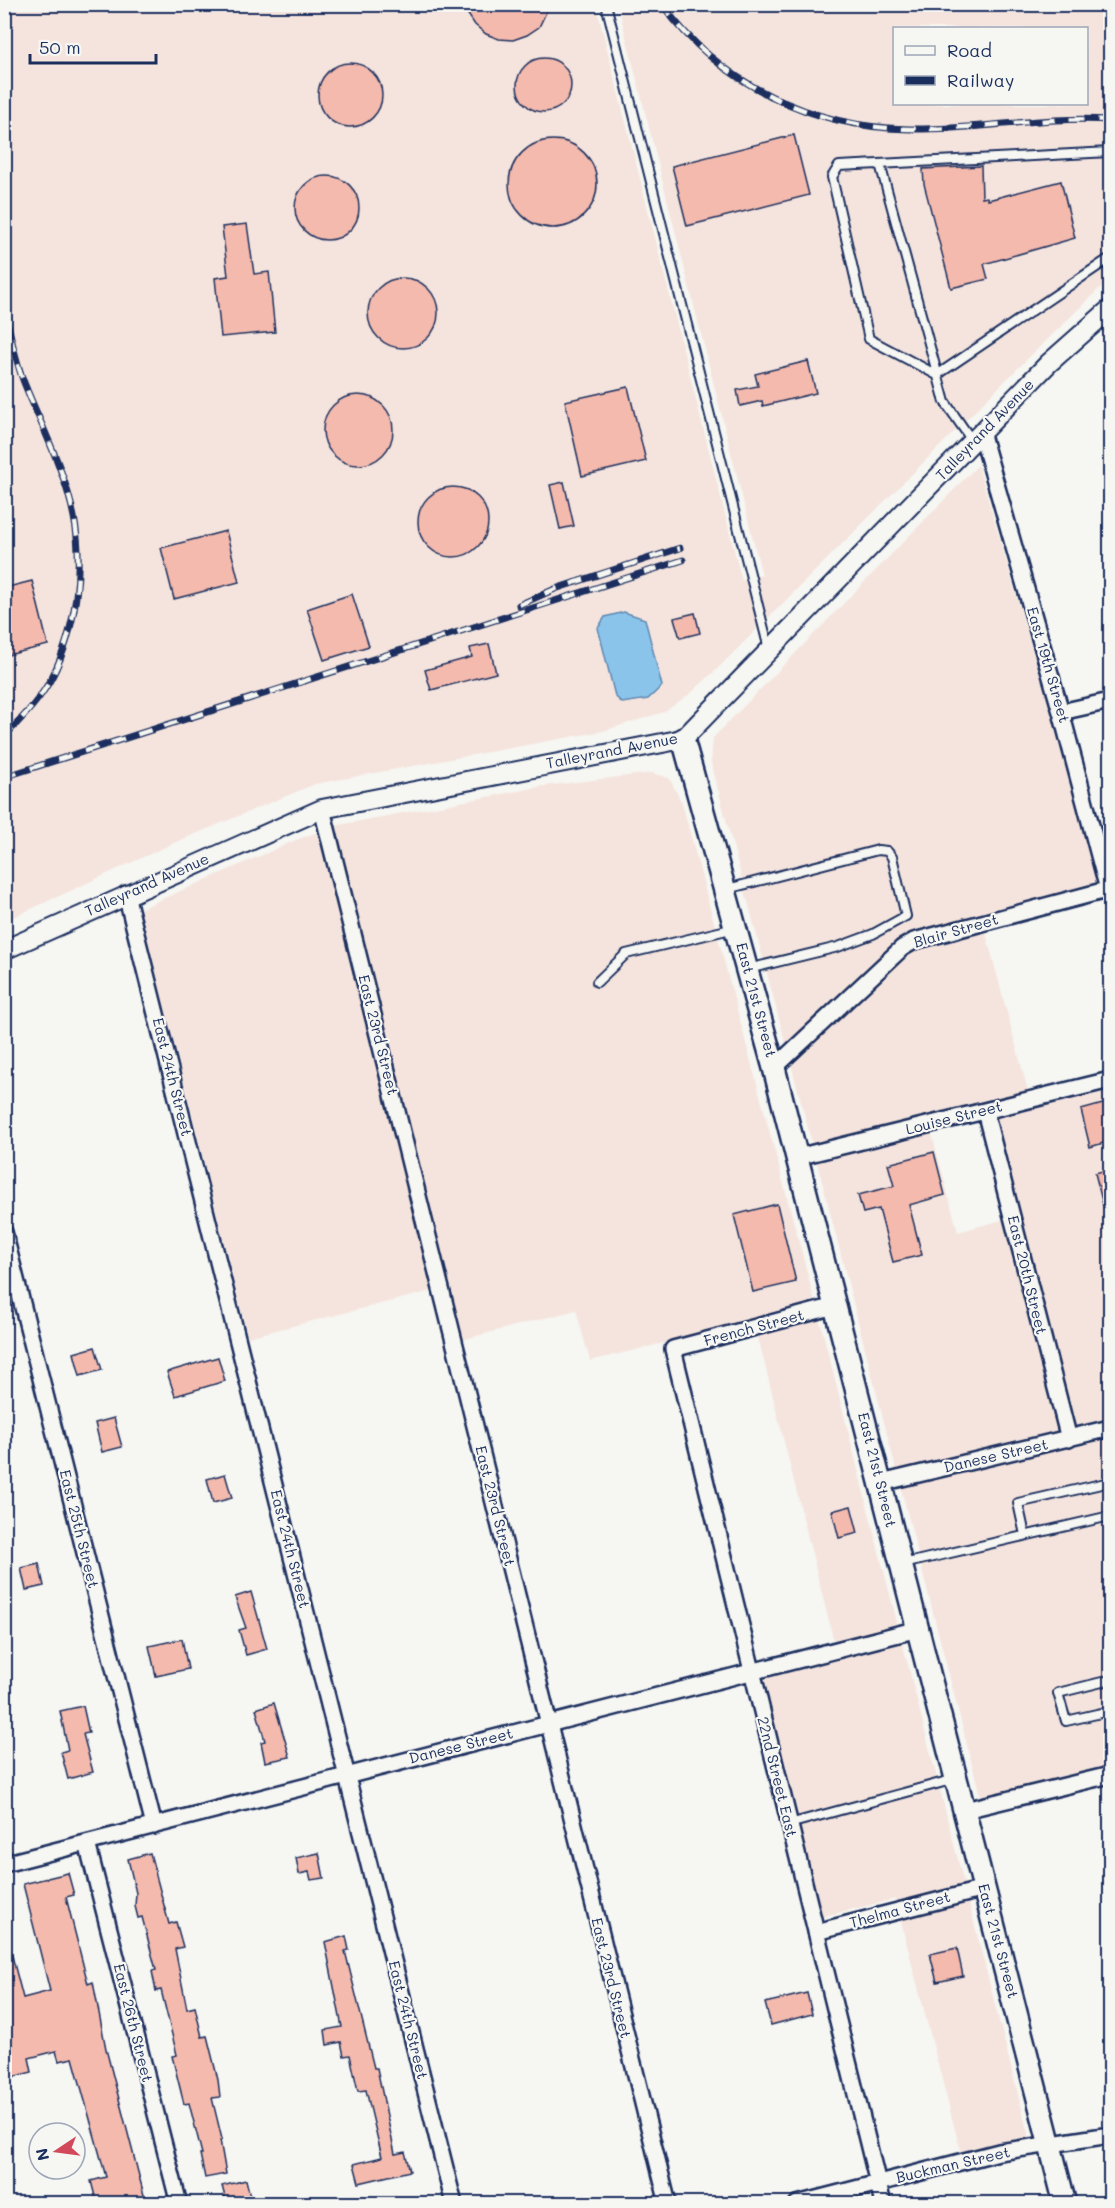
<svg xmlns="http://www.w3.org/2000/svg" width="1115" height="2208" font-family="Mali,sans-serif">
  <rect width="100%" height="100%" fill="#f6f6f2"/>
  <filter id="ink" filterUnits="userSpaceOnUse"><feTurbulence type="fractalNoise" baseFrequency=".0167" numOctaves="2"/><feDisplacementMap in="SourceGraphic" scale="12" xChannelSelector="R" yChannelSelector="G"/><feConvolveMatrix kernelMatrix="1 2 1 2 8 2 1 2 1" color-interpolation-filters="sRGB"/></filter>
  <g filter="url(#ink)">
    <path fill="#f5e4dd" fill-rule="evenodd" d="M4,5H596L742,581L762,575L618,5H1110V282L1100,288L1018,368L716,670L691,693L664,712L603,731L315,784L176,842L5,921ZM894,28H1086V104H894Z
      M978,465L1056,730L1101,896L985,930L1032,1106L1110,1089V1766L981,1799L817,1162L711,763L713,738ZM993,1115L1017,1216L958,1232L931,1131Z
      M652,773L669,778L682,803L816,1306L1033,2153L965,2168L895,1899L820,1917L761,1679L838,1658L754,1321L590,1361L576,1310L461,1340L448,1287L248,1337L140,909L296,840L334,826L544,786Z"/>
    <path fill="#8bc4ea" stroke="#5e88b2" stroke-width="1.5" d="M624,612L645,619L662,686L648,699L622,703L615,696L598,628L605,617Z"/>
    <path fill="#f4baad" stroke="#1b2f5e" stroke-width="1.5" d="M461,4H550L539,27L527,35L513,40L499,39L486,34L475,25Z
      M517 85a27 27 0 1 1 54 0a27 27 0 1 1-54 0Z
      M318 95a32 32 0 1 1 64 0a32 32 0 1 1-64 0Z
      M794,135L809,195L687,226L672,166Z
      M509 184a44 44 0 1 1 88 0a44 44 0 1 1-88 0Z
      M981,166L982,198L987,197L988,200L1061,181L1075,238L984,264L988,279L951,288L924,184L923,169Z
      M295 208a32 32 0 1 1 64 0a32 32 0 1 1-64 0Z
      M247,224L254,274L269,272L275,332L221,337L215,278L228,276L222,227Z
      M368 313a35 35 0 1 1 70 0a35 35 0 1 1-70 0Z
      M808,361L816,393L763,406L762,401L740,406L737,390L758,386L755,374Z
      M628,387L646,461L582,476L565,401Z
      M323 430a35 35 0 1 1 70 0a35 35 0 1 1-70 0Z
      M564,482L574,526L560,529L550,485Z
      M418 522a35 35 0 1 1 70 0a35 35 0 1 1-70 0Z
      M226,531L239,582L174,599L161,548Z
      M32,581L48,645L4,656V588Z
      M352,594L369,646L324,660L307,609Z
      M695,613L700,633L680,638L674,618Z
      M489,644L496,673L431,690L425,670L472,657L470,648Z
      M1110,1102V1141L1090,1147L1081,1110Z
      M934,1152L945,1195L909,1205L922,1255L893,1262L879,1209L863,1213L858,1195L894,1186L888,1164Z
      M1110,1169V1213H1105L1095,1173Z
      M777,1204L796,1282L753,1292L734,1215Z
      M95,1347L102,1370L80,1376L74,1353Z
      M218,1357L225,1381L175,1396L167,1372Z
      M114,1418L122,1447L102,1452L95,1423Z
      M225,1474L232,1498L213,1503L207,1479Z
      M851,1506L858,1533L839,1538L832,1511Z
      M39,1564L44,1586L26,1590L21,1568Z
      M251,1592L267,1649L246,1655L239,1630L246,1628L235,1597Z
      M182,1639L188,1669L156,1676L149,1646Z
      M274,1703L290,1757L265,1762L261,1742L265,1741L256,1709Z
      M83,1706L89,1733L83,1734L93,1772L68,1779L61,1752L68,1750L60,1711Z
      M150,1853L169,1924L176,1922L183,1947L175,1949L187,2009L195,2007L202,2037L207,2036L218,2080L220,2097L212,2098L222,2139L220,2140L226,2174L205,2178L200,2154H202L189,2103L184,2104L172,2056L177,2055L161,1990L156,1991L152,1971L156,1970L142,1917L138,1918L135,1906L136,1893L128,1859Z
      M319,1853L324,1878L311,1880L309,1872L299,1874L296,1858Z
      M68,1873L74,1895L66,1897L88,1984L93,1982L106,2049L145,2199L126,2204H97L91,2181L106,2177L73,2058L59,2061L56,2051L29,2058L32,2072L4,2079V1944H9L23,1998L50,1991L23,1884Z
      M346,1936L349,1950L345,1951L374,2068H377L395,2154L405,2152L410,2171L359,2183L354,2164L382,2157L366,2090L358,2091L350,2055L344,2056L341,2042L327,2045L325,2030L342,2027L325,1942Z
      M957,1948L963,1976L937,1982L930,1954Z
      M807,1993L812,2014L771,2025L765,2003Z
      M246,2180L252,2204H227L222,2186Z"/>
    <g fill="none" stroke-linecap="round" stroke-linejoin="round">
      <g stroke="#1b2f5e" stroke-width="12">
        <path id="service" d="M606,4L769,649
          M880,164L945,402L973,442
          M937,375L869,339L832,177L839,166L1110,152
          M937,375L1110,258
          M727,889L878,850L887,851L892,857L906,916L873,934L838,947L748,969
          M597,982L626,954L735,928
          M1025,1535L1018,1503L1110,1482
          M903,1564L1110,1516
          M1110,1680L1058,1693L1066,1721L1110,1711
          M789,1824L955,1779"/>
      </g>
      <g stroke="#1b2f5e" stroke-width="20">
        <path id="minor" d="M982,435L1061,712L1110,897
          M1061,712L1110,701
          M322,809L668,2204
          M126,894L454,2204
          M774,1068L902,948L914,941L1110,889
          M985,1111L1069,1439
          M797,1157L1110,1080
          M4,1232L154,1826
          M835,1306L673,1349L883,2204
          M881,1483L1110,1428
          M965,1810L1110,1775
          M87,1843L179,2204
          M4,1864L918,1629
          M816,1932L984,1889
          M797,2204L999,2152L1110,2135"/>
      </g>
      <g stroke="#1b2f5e" stroke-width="22">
        <path id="tertiary" d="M4,950L322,809L683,739L1049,363L1110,309"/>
      </g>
      <g stroke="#1b2f5e" stroke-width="26">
        <path id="secondary" d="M683,739L774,1068L1065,2204"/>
      </g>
      <use href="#service" stroke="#f6f6f2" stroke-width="8"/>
      <use href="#minor" stroke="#f6f6f2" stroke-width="15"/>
      <use href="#tertiary" stroke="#f6f6f2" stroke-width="18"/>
      <use href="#secondary" stroke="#f6f6f2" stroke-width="21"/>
      <g stroke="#1b2f5e" stroke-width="7">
        <path id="rail" d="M662,4C719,84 813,128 910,129C977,130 1043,116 1110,120
          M4,310C11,334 15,361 25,385C42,427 65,471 74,517C84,568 76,630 52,677C40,700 22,718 4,737
          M519,605L555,589L680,548
          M4,777L683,560"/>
      </g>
      <use href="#rail" stroke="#f6f6f2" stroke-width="4.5" stroke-dasharray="14" stroke-linecap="butt"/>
    </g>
  </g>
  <g text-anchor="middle" stroke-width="4.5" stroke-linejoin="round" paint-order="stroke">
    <g font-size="15" fill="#1b2f5e" stroke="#f6f6f2">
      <text transform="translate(985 430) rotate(-46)" y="5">Talleyrand Avenue</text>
      <text transform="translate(1048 665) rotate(74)" y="5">East 19th Street</text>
      <text transform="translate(612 751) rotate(-11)" y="5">Talleyrand Avenue</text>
      <text transform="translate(147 885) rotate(-24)" y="5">Talleyrand Avenue</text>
      <text transform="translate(956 931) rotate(-16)" y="5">Blair Street</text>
      <text transform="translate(756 1000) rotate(75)" y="5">East 21st Street</text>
      <text transform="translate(378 1035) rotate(76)" y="5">East 23rd Street</text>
      <text transform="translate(172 1077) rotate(76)" y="5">East 24th Street</text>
      <text transform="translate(954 1118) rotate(-14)" y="5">Louise Street</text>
      <text transform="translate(1027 1275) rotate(76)" y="5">East 20th Street</text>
      <text transform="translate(754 1328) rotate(-15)" y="5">French Street</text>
      <text transform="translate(996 1456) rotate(-13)" y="5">Danese Street</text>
      <text transform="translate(877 1470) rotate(76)" y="5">East 21st Street</text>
      <text transform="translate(495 1506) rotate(76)" y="5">East 23rd Street</text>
      <text transform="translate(79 1529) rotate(76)" y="5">East 25th Street</text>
      <text transform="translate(290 1549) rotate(76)" y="5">East 24th Street</text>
      <text transform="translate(461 1746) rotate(-14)" y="5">Danese Street</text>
      <text transform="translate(777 1777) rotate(76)" y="5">22nd Street East</text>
      <text transform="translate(900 1910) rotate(-15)" y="5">Thelma Street</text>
      <text transform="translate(998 1941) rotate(75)" y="5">East 21st Street</text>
      <text transform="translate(611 1978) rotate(76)" y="5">East 23rd Street</text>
      <text transform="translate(408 2020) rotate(76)" y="5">East 24th Street</text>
      <text transform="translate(133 2023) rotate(76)" y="5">East 26th Street</text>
      <text transform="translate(953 2165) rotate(-13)" y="5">Buckman Street</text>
    </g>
  </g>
  <rect width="1115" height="2208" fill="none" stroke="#f6f6f2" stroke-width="24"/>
  <rect x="12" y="12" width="1091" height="2184" fill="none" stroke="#1b2f5e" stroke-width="2" filter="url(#ink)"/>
  <rect x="893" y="27" width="195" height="78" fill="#f6f6f2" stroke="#9ea6b7" stroke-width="1.5"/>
  <rect x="905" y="46" width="30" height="9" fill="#f6f6f2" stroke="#9ea6b7" stroke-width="1.5"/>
  <text x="947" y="57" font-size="18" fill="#1b2f5e">Road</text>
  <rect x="905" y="76" width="30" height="9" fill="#1b2f5e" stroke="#9ea6b7" stroke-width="1.5"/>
  <text x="947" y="87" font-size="18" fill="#1b2f5e">Railway</text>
  <g transform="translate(57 2151) rotate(257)"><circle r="28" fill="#f6f6f2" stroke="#9ea6b7" stroke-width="1.5"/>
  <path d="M0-4.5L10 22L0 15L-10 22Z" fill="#d1495b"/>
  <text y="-9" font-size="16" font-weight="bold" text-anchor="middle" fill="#1b2f5e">N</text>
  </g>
  <path d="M30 54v9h126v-9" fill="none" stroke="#1b2f5e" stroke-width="3"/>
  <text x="39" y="54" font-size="18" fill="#1b2f5e" stroke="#f6f6f2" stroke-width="4.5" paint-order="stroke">50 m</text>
</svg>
